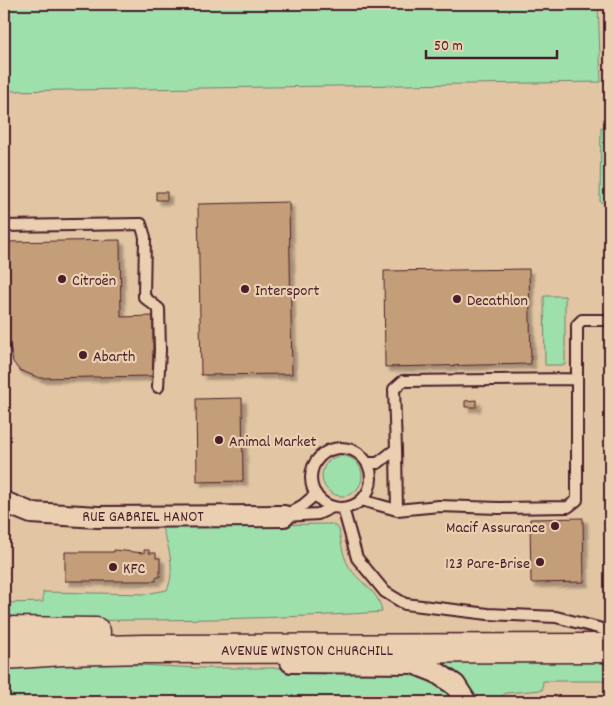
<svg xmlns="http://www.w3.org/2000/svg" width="614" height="706" font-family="Dekko,sans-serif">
  <defs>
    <filter id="shadow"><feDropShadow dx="4.5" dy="4.5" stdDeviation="1" flood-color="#0004"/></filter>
  </defs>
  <rect width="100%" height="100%" fill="#e2c5a3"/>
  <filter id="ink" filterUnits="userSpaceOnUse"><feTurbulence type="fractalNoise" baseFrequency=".02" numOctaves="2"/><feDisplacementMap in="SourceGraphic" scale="10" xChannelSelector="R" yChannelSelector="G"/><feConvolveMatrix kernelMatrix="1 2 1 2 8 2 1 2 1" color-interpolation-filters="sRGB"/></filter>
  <g filter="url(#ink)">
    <path fill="#9de0ac" stroke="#74806c" d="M4,4H598L601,82L4,91Z
      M601,127H610V202H600Z
      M544,296H565V365H545Z
      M322 476a20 20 0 1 1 40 0a20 20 0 1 1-40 0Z
      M332,524L339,529C341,543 343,560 352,571C364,587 379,591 382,612C306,617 229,619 153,620C103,620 53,622 4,618V603L43,602V592L146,594L167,590C176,571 169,545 161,526Z
      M427,655L610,657V681H543L542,690L506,693L494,702H474Z
      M45,660L197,668H404L443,686L459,702H4V664Z"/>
    <path fill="#c39e79" stroke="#4a1f2b" filter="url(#shadow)" d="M156,192H167V200H156Z
      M289,202L292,374L201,375L198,204Z
      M120,240L121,317L153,316V376L40,378L19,370L13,362L10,346L4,347V242Z
      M529,269L531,364L385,367L384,271Z
      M242,398L243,481L197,482L196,399Z
      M476,400V407H465V401Z
      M583,518L584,582L531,583L530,519Z
      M114,550L144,553V550H149V553H156V558H160V577H156V581H65V552H114Z"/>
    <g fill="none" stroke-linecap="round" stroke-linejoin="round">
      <g stroke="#4a1f2b" stroke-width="14">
        <path id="service" d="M4,226L141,224L145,237L144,297L159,309L160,350L158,387
          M311 478a30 30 0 1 1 60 0a30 30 0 1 1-60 0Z
          M396,449L397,510
          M367,463H378L396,449L394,389L403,381L576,379
          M361,500L397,510L439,506L499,508L568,507L577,500V325L582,320H610
          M343,508L357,558L385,592L405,604L488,614L556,617L610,631
          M286,515L303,505L316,494
          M284,516L318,514L333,507"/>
      </g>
      <g stroke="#4a1f2b" stroke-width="24">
        <path id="minor" d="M4,502L31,513L98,517L284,516
          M291,662L413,663L436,672L455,685L466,702"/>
      </g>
      <g stroke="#4a1f2b" stroke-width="31">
        <path id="secondary" d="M4,631L96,632
          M4,655L63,651L144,649L610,648"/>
      </g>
      <use href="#service" stroke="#ead0b1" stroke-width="10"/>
      <use href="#minor" stroke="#ead0b1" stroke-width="20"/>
      <use href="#secondary" stroke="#ead0b1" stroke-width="28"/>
    </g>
  </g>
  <g fill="#4a1f2b" stroke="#ead0b1" stroke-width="2">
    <circle cx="62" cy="279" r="5"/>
    <circle cx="245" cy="289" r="5"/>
    <circle cx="457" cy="299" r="5"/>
    <circle cx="83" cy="355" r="5"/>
    <circle cx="219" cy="440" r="5"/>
    <circle cx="555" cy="526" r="5"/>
    <circle cx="540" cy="562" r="5"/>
    <circle cx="113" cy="567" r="5"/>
  </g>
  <g text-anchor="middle" stroke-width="4.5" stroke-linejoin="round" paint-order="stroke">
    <g font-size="16" fill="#4a1f2b" stroke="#ead0b1" text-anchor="start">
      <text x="72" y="285">Citroën</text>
      <text x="255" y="295">Intersport</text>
      <text x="467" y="305">Decathlon</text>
      <text x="93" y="361">Abarth</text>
      <text x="229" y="446">Animal Market</text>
      <text x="545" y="532" text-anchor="end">Macif Assurance</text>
      <text x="530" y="568" text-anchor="end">123 Pare-Brise</text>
      <text x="123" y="573">KFC</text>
    </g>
    <g font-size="16" fill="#4a1f2b" stroke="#ead0b1">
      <text x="143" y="521">RUE GABRIEL HANOT</text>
      <text x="307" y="655">AVENUE WINSTON CHURCHILL</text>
    </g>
  </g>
  <rect width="614" height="706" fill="none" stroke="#ead0b1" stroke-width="20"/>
  <rect x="10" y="10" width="594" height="686" fill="none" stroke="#4a1f2b" stroke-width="2" filter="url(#ink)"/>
  <path d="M426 50v8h131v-8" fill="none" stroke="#4a1f2b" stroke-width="2.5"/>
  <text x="434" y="50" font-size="15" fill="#4a1f2b" stroke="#ead0b1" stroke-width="4" paint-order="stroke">50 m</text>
</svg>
